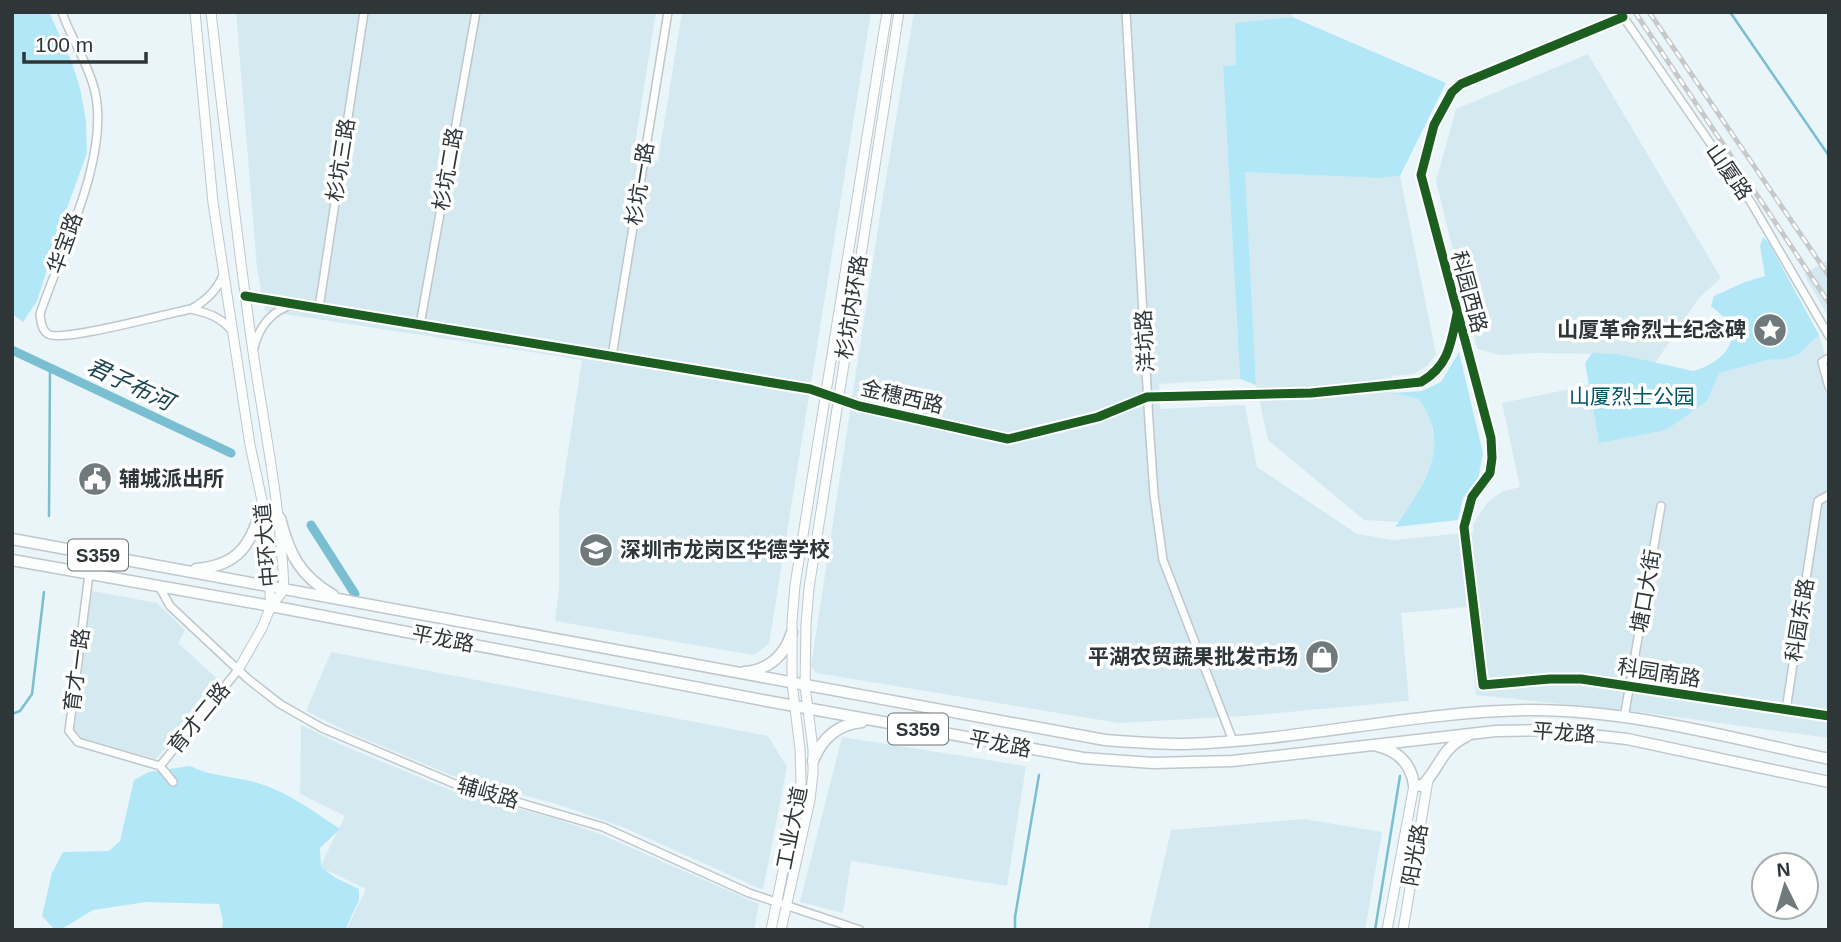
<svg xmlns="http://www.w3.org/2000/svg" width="1841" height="942" font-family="Arial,'Noto Sans SC',sans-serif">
  <rect width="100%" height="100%" fill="#eaf5f9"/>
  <path fill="#d5eaf0" d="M236,12H656L633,157L658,161L682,12H871L769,644L754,655L555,621L559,589V510L582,360L265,311L257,268Z
    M914,12H1292V17L1236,23V66L1223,67L1240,379L1159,384L1160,409L1245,405L1257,467L1357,534L1394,540L1474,532L1473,525L1486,504L1501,492L1520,487L1502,403L1589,385L1599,443L1707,401L1719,373L1768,360L1784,359L1798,355L1819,335L1829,368V738L1647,713L1476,695L1467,607L1401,613L1409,701L1244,716L1119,723L816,673L811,666L883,196Z
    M1588,54L1721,278L1699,298L1655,363L1618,354L1534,353L1501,355L1477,349L1436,181L1456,109Z
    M1244,172L1378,178L1400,176L1436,354L1427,366L1414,374L1392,376L1394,392L1419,399L1429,413L1436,450L1435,474L1402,522L1364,520L1268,440L1256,385Z
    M1829,259V318L1804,274Z
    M92,591L157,603L185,630L178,643L223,684L156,759L82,738L73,729Z
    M331,652L768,736L787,767L763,890L625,828L557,804L458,778L348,732L306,711Z
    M301,725L342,745L453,791L553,818L600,834L759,904L754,930H346L366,889L320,867L345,816L300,794Z
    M842,737L1026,766L1007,886L851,861L843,913L800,902Z
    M1304,819L1382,832L1365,930H1148L1171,830Z"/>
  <path fill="#b2e7f7" d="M12,12H49L72,63L80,88L86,121L87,153L63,219L37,301L23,322L12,314Z
    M1292,17L1446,83L1400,176L1378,178L1245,172L1256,385L1240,379L1223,66L1236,65L1235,23Z
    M1763,237L1769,243L1819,335L1798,355L1784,359L1768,360L1719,373L1707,401L1666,430L1599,443L1585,363L1592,353L1618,354L1693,371C1712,366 1738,350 1730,327C1727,318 1718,312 1711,306L1714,296L1745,282L1765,276L1760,246Z
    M1459,352L1483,453L1478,479L1463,498L1458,520L1395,527C1424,485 1453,449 1419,399L1394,393L1422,391L1441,382Z
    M190,766C210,776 232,776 254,782C285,790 313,811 340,829L320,848L321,867L336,878L359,889V900L345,930H222L223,921L219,904L146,902L93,910L60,930H55L42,916L52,873L63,852L109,851L120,841L134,780L149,772Z"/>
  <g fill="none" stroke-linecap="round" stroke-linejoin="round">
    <path stroke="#79bed1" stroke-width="2.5" d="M1730,12L1829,156
      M49,516L50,368
      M12,714L20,711L32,694L44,592
      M1015,930V917L1039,775
      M1375,930L1400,776"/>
    <path stroke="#79bed1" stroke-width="9" d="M12,350L231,453
      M311,525L355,594"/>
    <g stroke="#bfc7cb" stroke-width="10">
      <path id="minor" d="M62,12C71,39 89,64 95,92C110,157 61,251 40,314C41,321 41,329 48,334C61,343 169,313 191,309C206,301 218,289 224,273
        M1126,12L1149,422L1154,495L1163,560L1233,741
        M1620,12L1752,204L1829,336
        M1623,17L1461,84L1452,92L1434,125L1421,175L1491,438L1492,458L1490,473L1472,497L1464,527L1483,685L1550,679H1581L1829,716
        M245,296L810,389L859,406L1008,439L1098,417L1147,397L1311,393L1421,382C1449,366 1451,343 1457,314
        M319,308L364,12
        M191,309C208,313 221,317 232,331
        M420,325L476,12
        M254,348C259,326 272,311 293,304
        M612,356L668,12
        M1829,358L1822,362L1829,387
        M89,574L69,731L78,742L160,766L173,782
        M159,586L170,606L248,679L280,704L322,728L455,784L603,827L749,893L860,930
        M1786,710L1818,501L1829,495
        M1624,718L1661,506
        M160,766L238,670"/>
    </g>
    <g stroke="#bfc7cb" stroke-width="11">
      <path id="tertiary" d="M195,12L213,203L250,445L263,505L271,606
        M211,12C224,126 237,239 253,352C265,431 281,509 284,590L271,606L262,628L238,670
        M771,930L801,782L800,749L792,683V622L795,585L887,12
        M781,930L810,800L813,773V749L805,686L806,624L809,588L899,12
        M1387,930L1414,785
        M1403,930L1428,780"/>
    </g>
    <g stroke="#bfc7cb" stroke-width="13">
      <path id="primary" d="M280,518C289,554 300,576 333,595
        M12,539L1105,740C1131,742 1158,744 1184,744C1299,741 1412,712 1527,710C1629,709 1730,738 1829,759
        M12,560L271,606L767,701L1083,758L1153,763L1232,761L1496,731L1546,730L1627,739L1829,782
        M196,569C239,566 251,544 263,505
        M744,672C769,670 785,655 792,632
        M1377,746C1398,751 1411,763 1414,785L1422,786C1440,768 1441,748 1467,736
        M813,761C822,738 838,724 862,722"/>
    </g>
    <use href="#minor" stroke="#fcfefe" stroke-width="7"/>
    <use href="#tertiary" stroke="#fcfefe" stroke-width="9"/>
    <use href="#primary" stroke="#fcfefe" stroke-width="10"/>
    <g stroke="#c6c9ca" stroke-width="5">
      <path id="rail" d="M1635,12L1829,303
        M1649,12L1829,276"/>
    </g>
    <use href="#rail" stroke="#fff" stroke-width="2.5" stroke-dasharray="8" stroke-linecap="butt"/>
    <g stroke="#fff" stroke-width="13">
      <path id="cycleway" d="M1623,17L1461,84L1452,92L1434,125L1421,175L1491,438L1492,458L1490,473L1472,497L1464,527L1483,685L1550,679H1581L1829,716
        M245,296L810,389L859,406L1008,439L1098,417L1147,397L1311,393L1421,382C1449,366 1451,343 1457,314"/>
    </g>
    <use href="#cycleway" stroke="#1b5e20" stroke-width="9"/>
  </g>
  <defs>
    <g id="sight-disc" transform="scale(1.75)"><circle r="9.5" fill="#70797c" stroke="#fff"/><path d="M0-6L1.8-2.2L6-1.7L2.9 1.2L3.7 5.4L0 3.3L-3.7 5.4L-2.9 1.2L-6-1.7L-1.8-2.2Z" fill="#fff"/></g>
    <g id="civic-disc" transform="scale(1.75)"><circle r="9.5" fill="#70797c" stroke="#fff"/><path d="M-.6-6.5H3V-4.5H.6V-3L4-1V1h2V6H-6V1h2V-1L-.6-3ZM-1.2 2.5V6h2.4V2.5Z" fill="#fff"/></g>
    <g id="school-disc" transform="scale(1.75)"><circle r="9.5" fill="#70797c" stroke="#fff"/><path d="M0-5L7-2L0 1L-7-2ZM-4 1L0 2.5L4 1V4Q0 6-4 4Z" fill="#fff"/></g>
    <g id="shop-disc" transform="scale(1.75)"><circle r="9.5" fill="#70797c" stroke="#fff"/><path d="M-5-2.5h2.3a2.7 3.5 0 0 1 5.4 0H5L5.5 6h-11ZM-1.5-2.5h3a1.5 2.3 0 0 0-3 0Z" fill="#fff"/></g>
  </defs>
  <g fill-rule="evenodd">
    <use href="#sight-disc" x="1770" y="330"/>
    <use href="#civic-disc" x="95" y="479"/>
    <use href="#school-disc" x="596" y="550"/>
    <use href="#shop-disc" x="1322" y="657"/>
  </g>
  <g text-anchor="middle" stroke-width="7" stroke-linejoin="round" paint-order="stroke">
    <g fill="#fff" stroke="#6d7274" stroke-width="2">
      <rect x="68" y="539.5" width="60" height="31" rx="5"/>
      <rect x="888" y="713.5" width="60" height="31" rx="5"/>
    </g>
    <g font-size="19" font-weight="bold" fill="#2e3638">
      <text x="98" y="562">S359</text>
      <text x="918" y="736">S359</text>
    </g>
    <g font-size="21" fill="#2e3638" stroke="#fff">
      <text transform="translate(341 160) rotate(-81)" y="7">杉坑三路</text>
      <text transform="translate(448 169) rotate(-80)" y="7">杉坑二路</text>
      <text transform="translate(1729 172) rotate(55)" y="7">山厦路</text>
      <text transform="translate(640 184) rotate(-81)" y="7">杉坑一路</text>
      <text transform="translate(65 243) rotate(-70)" y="7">华宝路</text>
      <text transform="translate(1469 292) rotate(75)" y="7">科园西路</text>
      <text transform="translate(852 307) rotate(-81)" y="7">杉坑内环路</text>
      <text transform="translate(1145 341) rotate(-93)" y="7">洋坑路</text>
      <text transform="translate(902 397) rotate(13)" y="7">金穗西路</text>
      <text transform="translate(266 545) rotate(-95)" y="7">中环大道</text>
      <text transform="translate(1646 591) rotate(-80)" y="7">塘口大街</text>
      <text transform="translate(1800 620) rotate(-81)" y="7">科园东路</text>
      <text transform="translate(443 639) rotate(11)" y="7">平龙路</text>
      <text transform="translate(77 670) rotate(-83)" y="7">育才一路</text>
      <text transform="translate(1659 673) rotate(9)" y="7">科园南路</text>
      <text transform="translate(199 718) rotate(-51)" y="7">育才二路</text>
      <text transform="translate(1564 733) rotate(4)" y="7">平龙路</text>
      <text transform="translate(1000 744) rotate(11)" y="7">平龙路</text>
      <text transform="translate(488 793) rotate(16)" y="7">辅岐路</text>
      <text transform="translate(792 828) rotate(-79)" y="7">工业大道</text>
      <text transform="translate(1415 855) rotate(-80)" y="7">阳光路</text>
    </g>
    <g font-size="21" font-weight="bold" fill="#2e3638" stroke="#fff" text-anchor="end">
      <text x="1746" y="337">山厦革命烈士纪念碑</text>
      <text x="119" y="486" text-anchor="start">辅城派出所</text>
      <text x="620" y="557" text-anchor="start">深圳市龙岗区华德学校</text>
      <text x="1298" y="664">平湖农贸蔬果批发市场</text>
    </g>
    <g font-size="21" fill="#005567" stroke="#fff">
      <text x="1632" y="404">山厦烈士公园</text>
    </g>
    <g font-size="23" font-style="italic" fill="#1b4551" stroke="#fff">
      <text transform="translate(130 384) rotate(25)" y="8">君子布河</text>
    </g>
  </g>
  <rect width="1841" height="942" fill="none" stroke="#2e3638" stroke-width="28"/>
  <g transform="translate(1785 886) rotate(355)"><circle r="33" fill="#ffffff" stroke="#abafaf" stroke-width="2"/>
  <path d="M0-5L12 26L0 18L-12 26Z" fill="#70797c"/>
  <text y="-10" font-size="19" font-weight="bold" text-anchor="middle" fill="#2e3638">N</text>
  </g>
  <path d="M24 52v10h122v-10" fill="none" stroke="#2e3638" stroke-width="3.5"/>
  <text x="35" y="52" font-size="21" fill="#2e3638" stroke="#ffffff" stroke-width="5" paint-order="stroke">100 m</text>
</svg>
